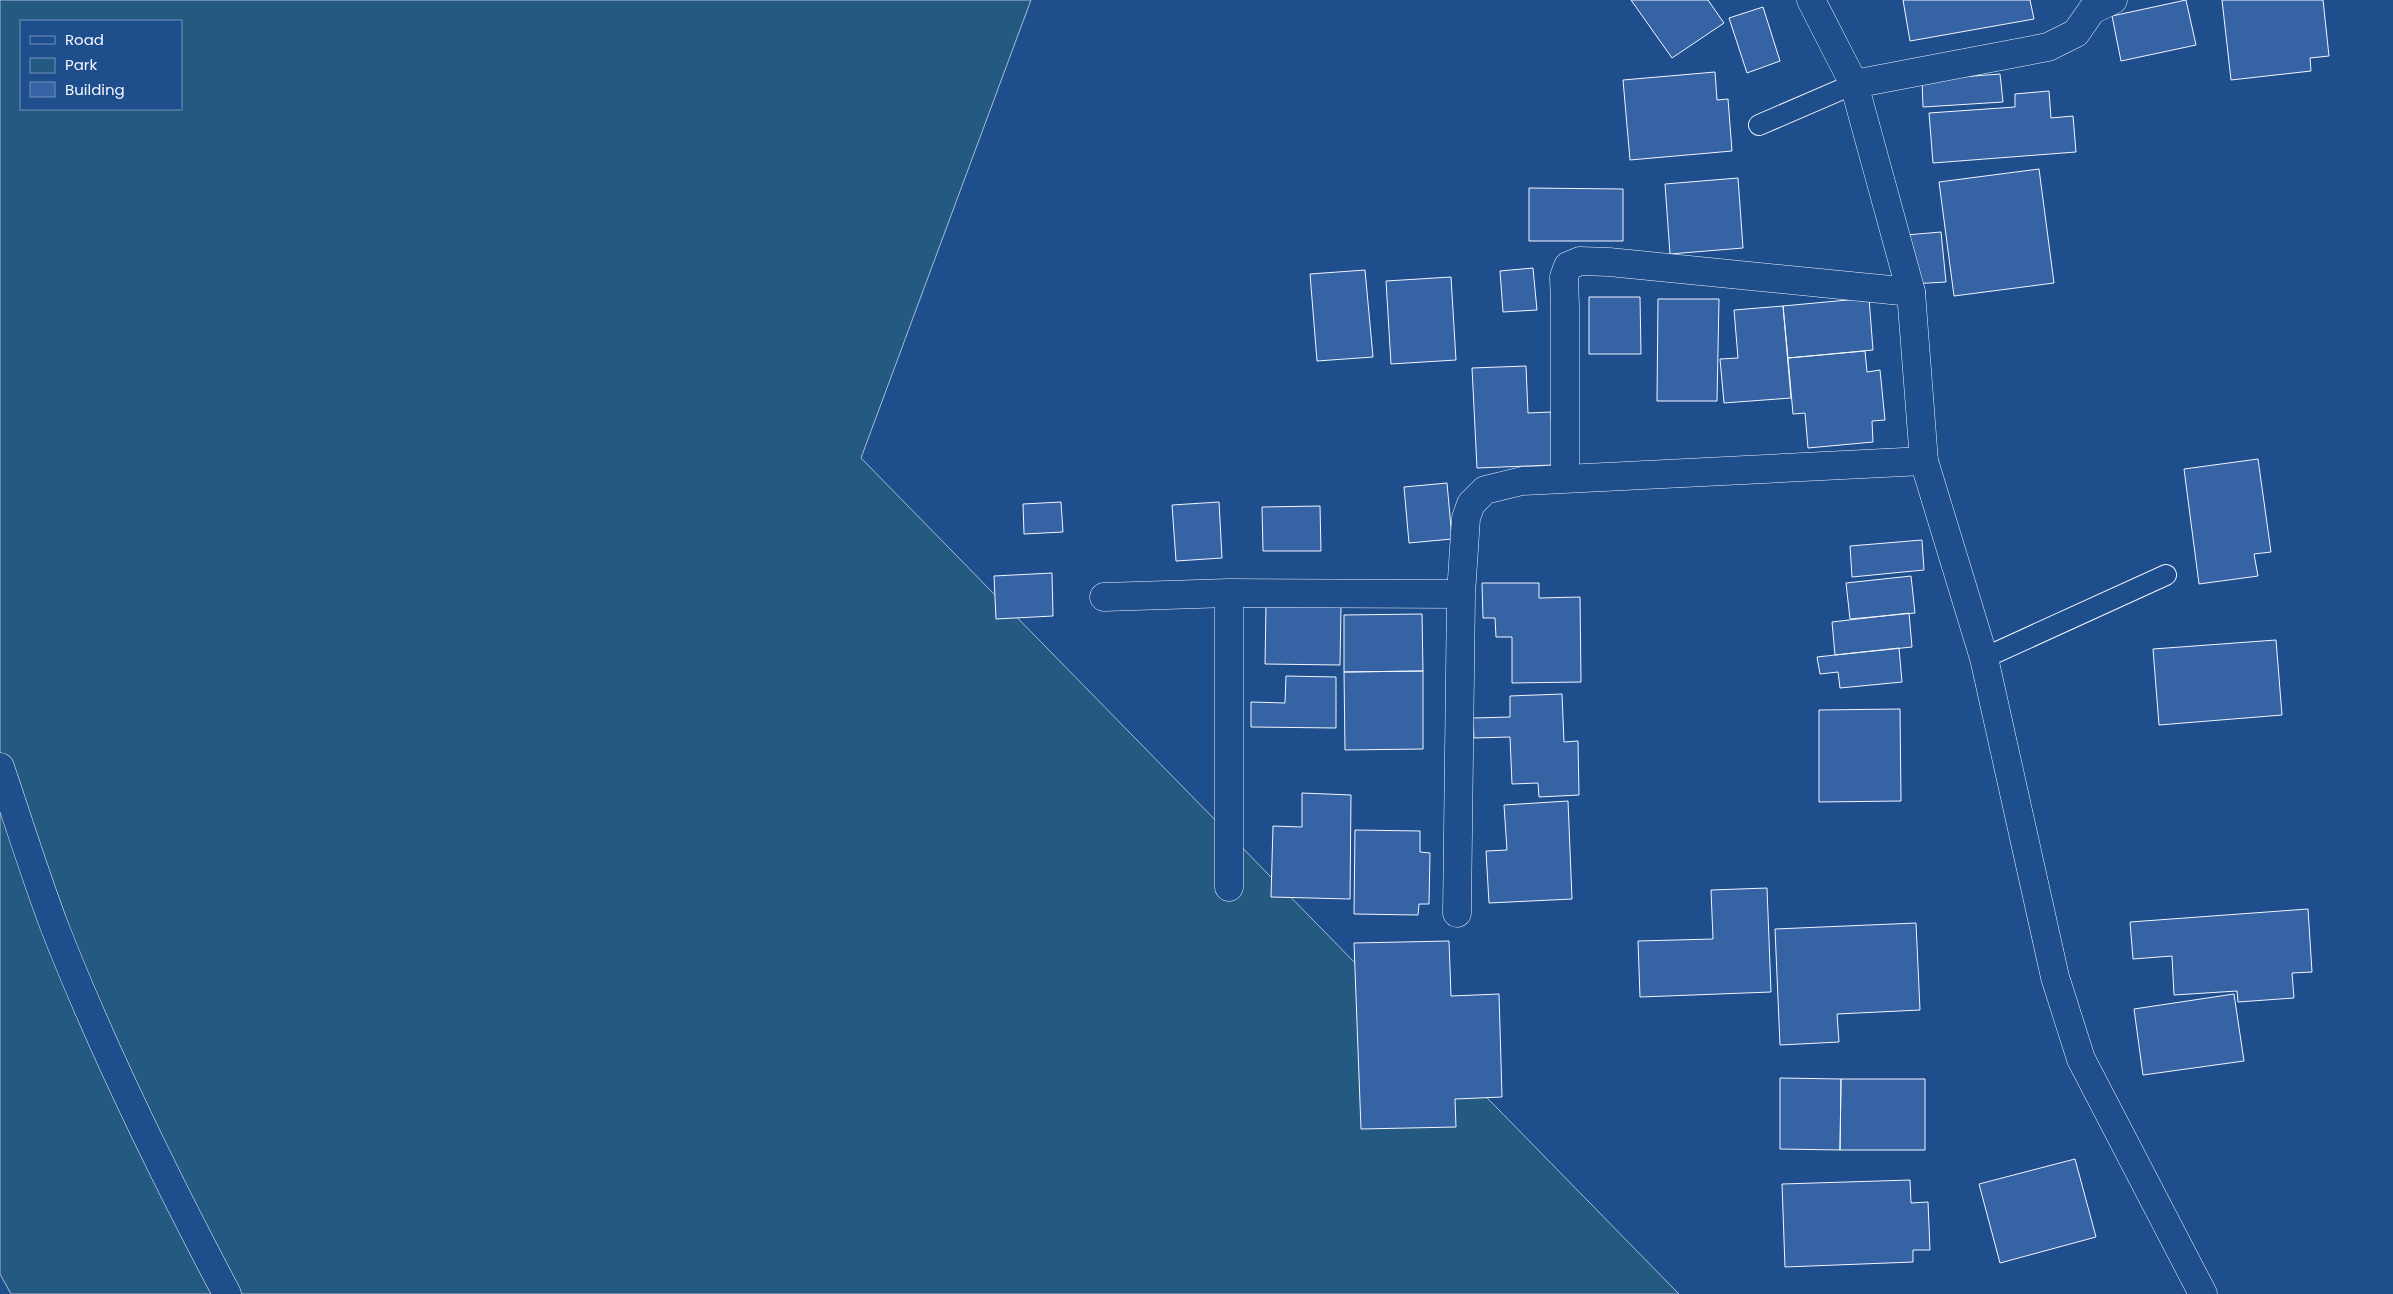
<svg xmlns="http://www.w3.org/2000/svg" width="2393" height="1294" font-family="Poppins,sans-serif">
  <rect width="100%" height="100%" fill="#1f4e8c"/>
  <path fill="#245a82" stroke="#a8bbd7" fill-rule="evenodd" d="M0,0H1031L861,458L1679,1294H11L0,1274ZM21,21H181V109H21Z"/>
  <path fill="#3563a3" stroke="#f2f6ff" d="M1631,0H1708L1724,23L1672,58Z
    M1903,0H2030L2034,19L1910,41Z
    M2186,0L2196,45L2121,61L2112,16Z
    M2222,0H2323L2329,56L2310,58L2311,71L2231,80Z
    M1763,7L1780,61L1747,73L1729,18Z
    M1715,72L1717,100L1728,99L1732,151L1630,160L1623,80Z
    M2000,74L2003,102L1923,107L1922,80Z
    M2049,91L2051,118L2073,116L2076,152L1933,163L1929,113L2015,107V94Z
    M2039,169L2054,283L1954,296L1939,182Z
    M1738,178L1743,248L1670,254L1665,184Z
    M1529,188L1623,189V241H1529Z
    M1941,232L1946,282L1911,284L1906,235Z
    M1533,268L1537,310L1503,312L1500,271Z
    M1365,270L1373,357L1317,361L1310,274Z
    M1451,277L1456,360L1391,364L1386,281Z
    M1589,297H1640L1641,354H1589Z
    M1869,298L1873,350L1788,358L1783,306Z
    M1658,299H1719L1717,401H1657Z
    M1783,306L1791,398L1724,403L1720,359L1738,358L1734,310Z
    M1865,351L1867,372L1880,370L1885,420L1872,421L1873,442L1808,448L1805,413L1793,414L1788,358Z
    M1526,366L1528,413L1551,412L1553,465L1477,468L1472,368Z
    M2258,459L2271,552L2254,554L2258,576L2199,584L2184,469Z
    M1447,483L1452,539L1409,543L1404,487Z
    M1061,502L1063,532L1024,534L1023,504Z
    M1219,502L1222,558L1176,561L1172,505Z
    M1320,506L1321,551H1263L1262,507Z
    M1922,540L1924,570L1852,577L1850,546Z
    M1052,573L1053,616L996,619L994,576Z
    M1911,576L1915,613L1850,619L1846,583Z
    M1482,583H1539V598L1580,597L1581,682L1512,683V637H1496L1495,618H1483Z
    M1266,606H1341L1340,665L1265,664Z
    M1909,613L1912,647L1835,655L1832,622Z
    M1422,614L1423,671L1344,672V615Z
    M2276,640L2282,715L2159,725L2153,649Z
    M1899,648L1902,682L1840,688L1838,672L1820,674L1817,657Z
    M1423,671V749L1345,750L1344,672Z
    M1286,676L1336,677V728L1251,727V702L1285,703Z
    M1562,694L1564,742L1578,741L1579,795L1539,797L1538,783L1512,784L1510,737L1474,738L1473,718L1510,717V696Z
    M1900,709L1901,801L1819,802V710Z
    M1302,793L1351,795L1350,899L1271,897L1273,826L1302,827Z
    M1568,801L1572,899L1489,903L1486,851L1507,850L1504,805Z
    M1355,830L1420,831V852L1430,853L1429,904H1419L1418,915L1354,914Z
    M1767,888L1771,992L1640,997L1638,941L1713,939L1711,890Z
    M2308,909L2312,972L2292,973L2294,998L2238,1002L2237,991L2174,995L2172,956L2133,959L2130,922Z
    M1916,923L1920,1010L1837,1014L1839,1042L1780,1045L1775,929Z
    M1449,941L1451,996L1499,994L1502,1097L1455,1099L1456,1127L1361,1129L1354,943Z
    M2234,994L2244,1061L2143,1075L2134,1009Z
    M1780,1078L1841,1079L1840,1150L1780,1149Z
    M1841,1079H1925V1150H1840Z
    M2075,1159L2096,1237L2000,1263L1979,1184Z
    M1910,1180L1911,1203L1928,1202L1930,1250H1913V1262L1785,1267L1782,1184Z"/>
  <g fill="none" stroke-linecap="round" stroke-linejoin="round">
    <g stroke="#f2f6ff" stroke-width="22">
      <path id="service" d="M1759,125L1854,84
        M1984,658L2166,575"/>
    </g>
    <g stroke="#f2f6ff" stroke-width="29">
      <path id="minor" d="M1854,84L2048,47L2076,33L2092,10L2113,0
        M1565,478V307L1564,277L1568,266L1580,261L1609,262L1911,292
        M1229,593V887
        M1104,597L1229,593L1461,594
        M0,767C18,820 35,875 55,928C104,1053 164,1175 227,1294
        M1457,913L1461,594L1466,518L1471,504L1485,490L1522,481L1924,461"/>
    </g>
    <g stroke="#f2f6ff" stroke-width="29">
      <path id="tertiary" d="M1811,0L1854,84L1911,292L1924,461L1984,658L2055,977L2081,1059L2203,1294"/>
    </g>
    <use href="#service" stroke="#1f4e8c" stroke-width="20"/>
    <use href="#minor" stroke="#1f4e8c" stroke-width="28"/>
    <use href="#tertiary" stroke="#1f4e8c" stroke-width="28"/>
  </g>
  <rect x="20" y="20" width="162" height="90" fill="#1f4e8c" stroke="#7391ba"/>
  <rect x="30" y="36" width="25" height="8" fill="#1f4e8c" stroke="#7391ba"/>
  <text x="65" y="45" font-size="15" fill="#f2f6ff">Road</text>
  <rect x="30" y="58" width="25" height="15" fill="#245a82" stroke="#7391ba"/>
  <text x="65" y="70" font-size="15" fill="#f2f6ff">Park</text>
  <rect x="30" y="82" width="25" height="15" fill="#3563a3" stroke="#7391ba"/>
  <text x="65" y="95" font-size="15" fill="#f2f6ff">Building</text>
</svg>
